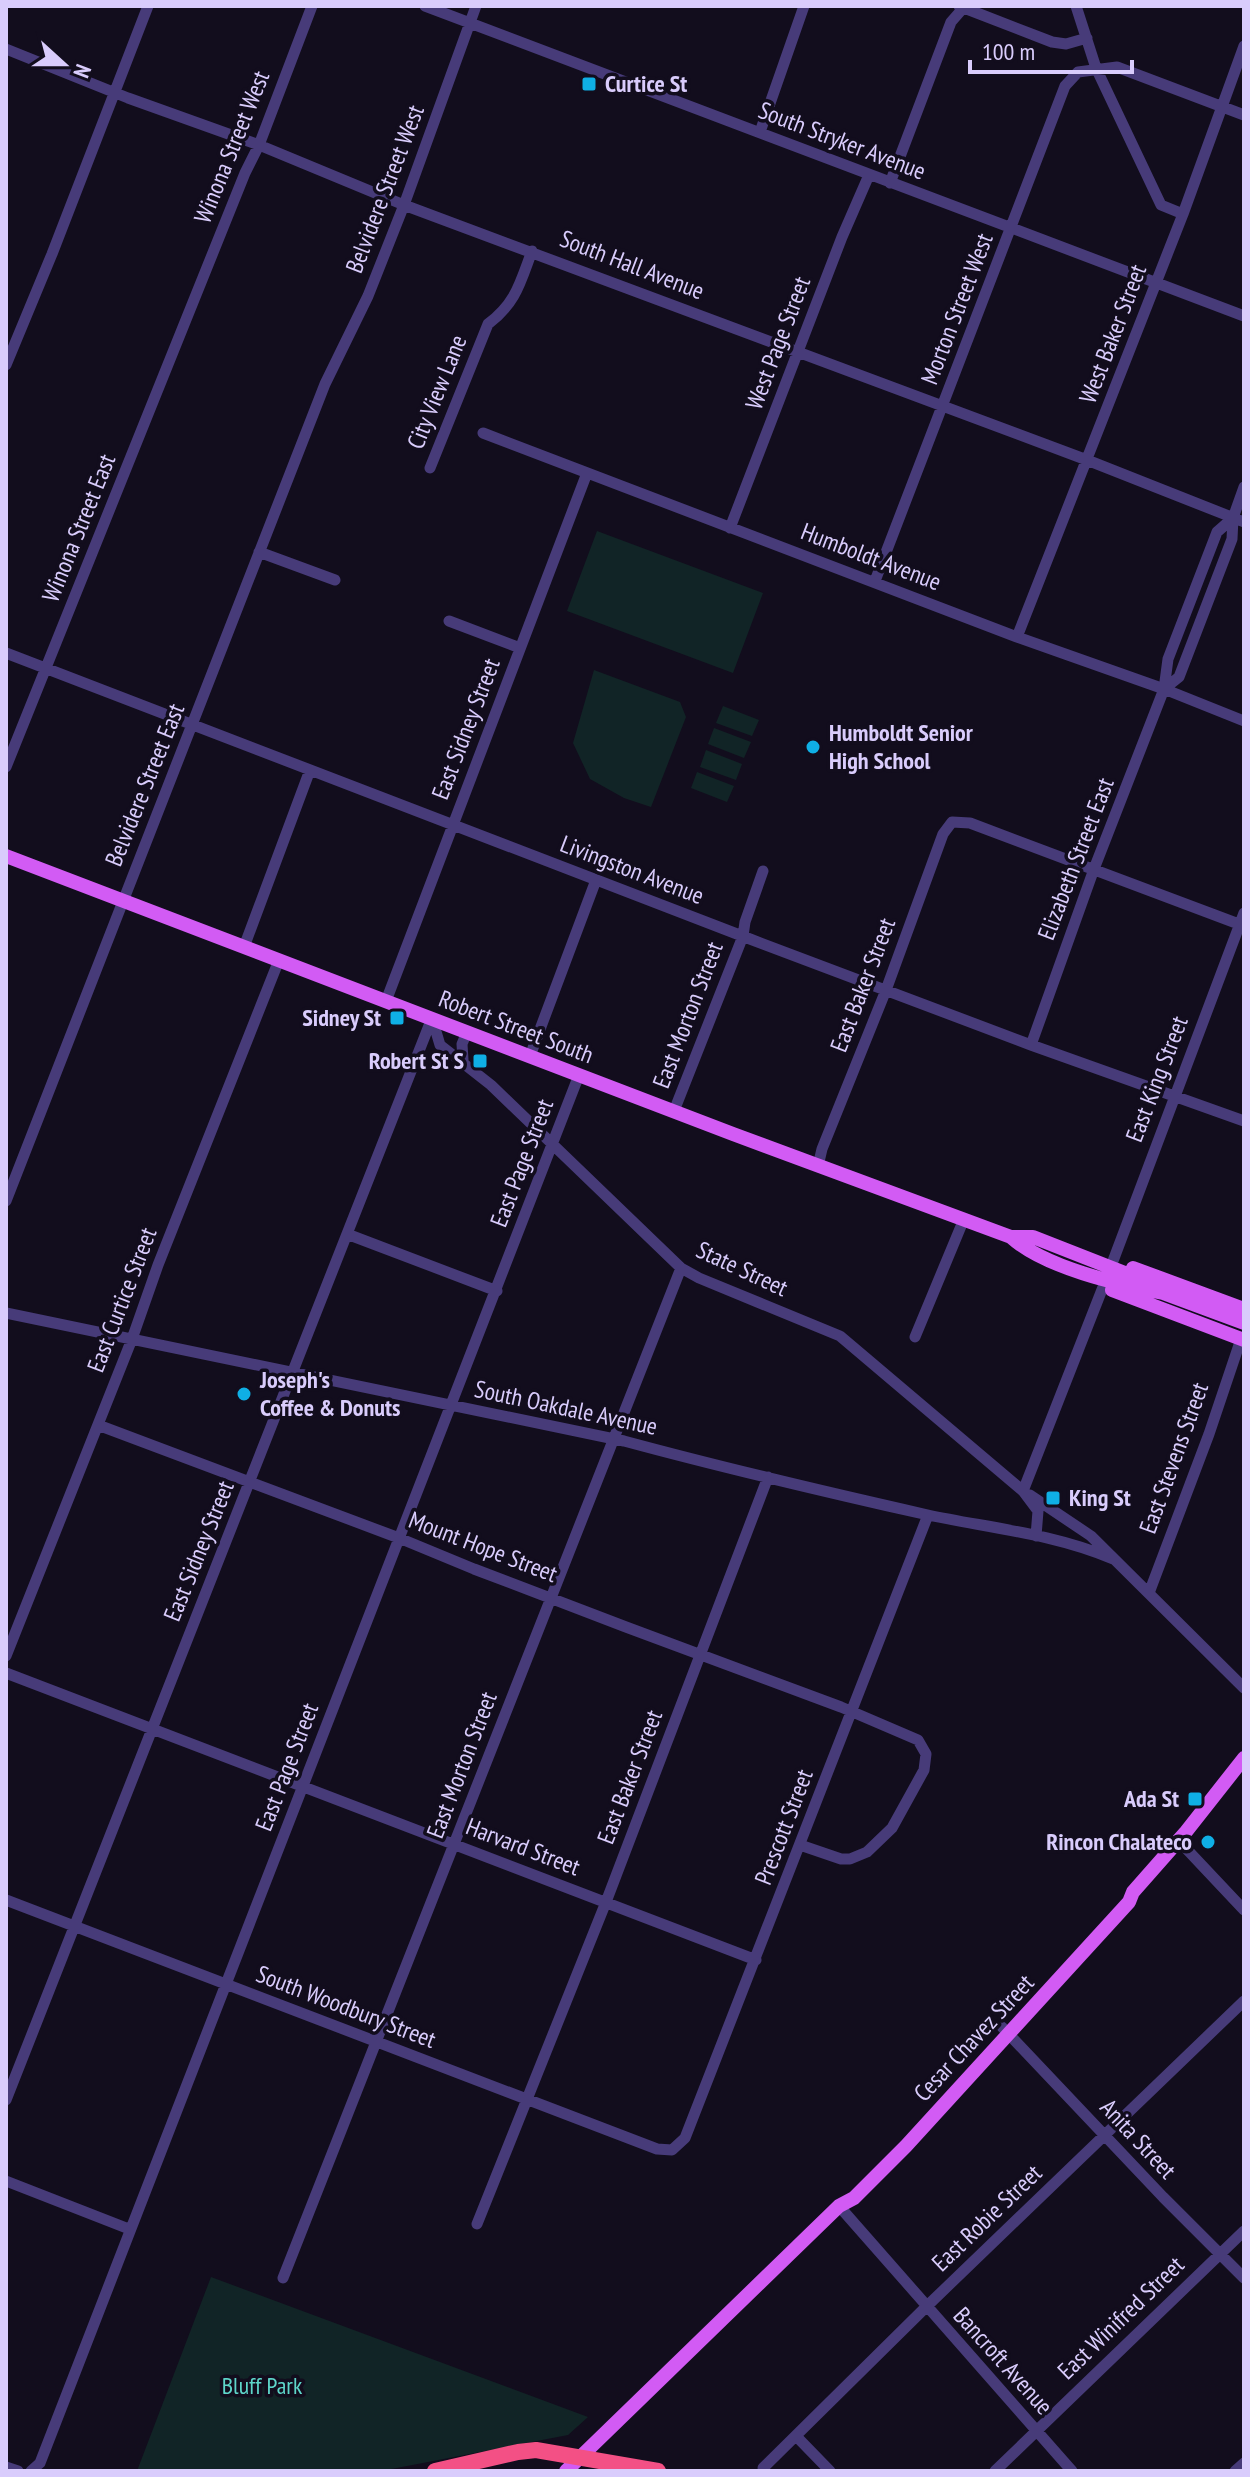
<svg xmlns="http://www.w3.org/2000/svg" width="1250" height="2477" font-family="'PT Sans Narrow',sans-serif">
  <rect width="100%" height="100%" fill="#120d1d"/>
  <path fill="#112426" d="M597,531L763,593L733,673L567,611Z
    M594,670L680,702L686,717L651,807L624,798L590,779L573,743Z
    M723,706L759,720L752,736L716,723Z
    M714,728L751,742L744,758L708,744Z
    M706,750L742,764L736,780L700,767Z
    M697,772L734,786L727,802L691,788Z
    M211,2277L588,2417L568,2435L381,2471H137Z"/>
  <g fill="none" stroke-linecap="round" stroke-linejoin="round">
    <path stroke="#473b79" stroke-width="11" d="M425,6L1244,316
      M959,6L1052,42L1066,44L1087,38
      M1076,6L1096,68L1161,205L1183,214
      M6,49L128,98L259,145L404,205L1087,460L1244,522
      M760,132L804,6
      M890,183L951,22L965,6
      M6,365L52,254L148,6
      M483,433L1017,637L1164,689L1244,721
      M430,468L488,324C516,303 520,283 532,251
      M730,528L842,237L869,175
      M259,552L335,580
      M875,581L1065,86L1078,72L1117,67L1244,115
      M449,621L520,648
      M1017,637L1183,214L1244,46
      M6,653L750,939L1031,1045L1244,1121
      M1164,689L1179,677L1232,539L1233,518L1244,487
      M6,767L245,173L259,145L312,6
      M244,947L310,770
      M386,1001L587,473
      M432,1018L440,1045L491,1085L681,1268L699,1278L840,1336L1023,1491L1038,1511L1036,1536
      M1031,1045L1094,869L1164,689L1168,659L1217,532L1233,518
      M530,1056L596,880
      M463,1060L462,1044L467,1032
      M674,1111L743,936L745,922L763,871
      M818,1166L822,1149L886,990L943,834L952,822L970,823L1244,926
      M6,1201L325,384L368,296L404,205L476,6
      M347,1234L497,1291
      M1113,1261L1244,913
      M6,1313L624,1441C724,1468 826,1492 928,1515C990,1528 1054,1534 1113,1559
      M915,1337L964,1219
      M98,1425L399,1538L474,1569L626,1627L841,1707L918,1740L926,1754L924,1770L892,1828L867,1852L850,1859H841L800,1845
      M1023,1491L1103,1287
      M1030,1495L1091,1536L1244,1688
      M1149,1593L1209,1434L1241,1339
      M6,1656L132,1339L158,1265L279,960
      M6,1673L756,1960
      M1179,1841L1244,1910
      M6,1900C224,1982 440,2067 657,2149L672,2150L685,2138L928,1515
      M1002,2027L1163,2197L1244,2278
      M6,2100L432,1018
      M6,2181L129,2229
      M839,2206L1072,2471
      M477,2224L606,1902L768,1477
      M283,2278L681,1268
      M796,2436L830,2471
      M6,2467L18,2471
      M763,2468L926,2307L1244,2001
      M31,2471L40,2463L579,1075
      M995,2471L1244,2231
      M1235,2471L1244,2463"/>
    <path stroke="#d25bf4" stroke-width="14" d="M6,856L733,1134L1011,1237C1045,1268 1118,1284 1163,1293
      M1011,1237H1033L1135,1277L1163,1293L1244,1323
      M1133,1268L1244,1309
      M1112,1290L1244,1340
      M566,2471L839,2206L854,2198L906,2146L1129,1902L1133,1892L1185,1833L1244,1758"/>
    <path stroke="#f35085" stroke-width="16" d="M435,2471L518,2452L536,2450L658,2471"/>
  </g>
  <g fill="#0fafe5" stroke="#120d1d" stroke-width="3">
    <rect x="581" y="76" width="16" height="16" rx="4"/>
    <circle cx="813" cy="747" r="8"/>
    <rect x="389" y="1010" width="16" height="16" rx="4"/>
    <rect x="472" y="1053" width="16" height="16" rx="4"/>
    <circle cx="244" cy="1394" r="8"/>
    <rect x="1045" y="1490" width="16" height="16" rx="4"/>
    <rect x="1187" y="1791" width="16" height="16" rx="4"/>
    <circle cx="1208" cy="1842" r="8"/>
  </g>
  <g text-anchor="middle" stroke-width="7" stroke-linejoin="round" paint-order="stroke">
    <g font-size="24" font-weight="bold" fill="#d9ccfc" stroke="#120d1d" text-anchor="start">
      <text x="605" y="92">Curtice St</text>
      <text x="829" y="741">Humboldt Senior<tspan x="829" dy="28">High School</tspan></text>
      <text x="381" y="1026" text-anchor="end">Sidney St</text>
      <text x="464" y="1069" text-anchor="end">Robert St S</text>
      <text x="260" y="1388">Joseph's<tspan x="260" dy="28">Coffee &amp; Donuts</tspan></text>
      <text x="1069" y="1506">King St</text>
      <text x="1179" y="1807" text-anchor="end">Ada St</text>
      <text x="1192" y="1850" text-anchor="end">Rincon Chalateco</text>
    </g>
    <g font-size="24" fill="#d9ccfc" stroke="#120d1d">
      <text transform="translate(842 141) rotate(21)" y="8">South Stryker Avenue</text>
      <text transform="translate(232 147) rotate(-68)" y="8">Winona Street West</text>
      <text transform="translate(385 189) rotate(-69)" y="8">Belvidere Street West</text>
      <text transform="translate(632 265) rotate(21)" y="8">South Hall Avenue</text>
      <text transform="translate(957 309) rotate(-69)" y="8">Morton Street West</text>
      <text transform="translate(1113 334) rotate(-69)" y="8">West Baker Street</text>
      <text transform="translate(778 343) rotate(-69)" y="8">West Page Street</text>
      <text transform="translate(437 392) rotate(-68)" y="8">City View Lane</text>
      <text transform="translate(79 528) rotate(-68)" y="8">Winona Street East</text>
      <text transform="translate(871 557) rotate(21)" y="8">Humboldt Avenue</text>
      <text transform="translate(466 729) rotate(-69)" y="8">East Sidney Street</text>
      <text transform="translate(145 785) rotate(-68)" y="8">Belvidere Street East</text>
      <text transform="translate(1076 859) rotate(-69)" y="8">Elizabeth Street East</text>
      <text transform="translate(632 870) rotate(21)" y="8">Livingston Avenue</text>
      <text transform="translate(863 985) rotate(-69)" y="8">East Baker Street</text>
      <text transform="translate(688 1015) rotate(-69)" y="8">East Morton Street</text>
      <text transform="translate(516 1027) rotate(21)" y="8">Robert Street South</text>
      <text transform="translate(1157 1079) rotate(-69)" y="8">East King Street</text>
      <text transform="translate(522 1163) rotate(-69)" y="8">East Page Street</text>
      <text transform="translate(742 1269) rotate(25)" y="8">State Street</text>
      <text transform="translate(122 1300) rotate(-69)" y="8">East Curtice Street</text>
      <text transform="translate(566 1408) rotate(12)" y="8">South Oakdale Avenue</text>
      <text transform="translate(1174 1458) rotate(-70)" y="8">East Stevens Street</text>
      <text transform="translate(483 1547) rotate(21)" y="8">Mount Hope Street</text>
      <text transform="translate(199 1551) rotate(-68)" y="8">East Sidney Street</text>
      <text transform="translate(462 1765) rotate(-69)" y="8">East Morton Street</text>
      <text transform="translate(287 1767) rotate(-69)" y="8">East Page Street</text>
      <text transform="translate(630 1777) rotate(-69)" y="8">East Baker Street</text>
      <text transform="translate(784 1827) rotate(-69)" y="8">Prescott Street</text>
      <text transform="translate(523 1847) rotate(21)" y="8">Harvard Street</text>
      <text transform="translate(346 2007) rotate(21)" y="8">South Woodbury Street</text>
      <text transform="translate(974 2038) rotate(-47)" y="8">Cesar Chavez Street</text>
      <text transform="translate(1138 2139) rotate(47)" y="8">Anita Street</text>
      <text transform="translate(987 2218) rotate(-44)" y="8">East Robie Street</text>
      <text transform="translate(1121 2318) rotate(-44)" y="8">East Winifred Street</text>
      <text transform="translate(1003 2361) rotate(48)" y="8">Bancroft Avenue</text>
    </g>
    <g font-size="24" fill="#5ed6ca" stroke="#120d1d">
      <text x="262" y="2394">Bluff Park</text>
    </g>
  </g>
  <rect width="1250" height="2477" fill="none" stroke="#d9ccfc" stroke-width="16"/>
  <g transform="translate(64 64) rotate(111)" stroke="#120d1d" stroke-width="6" paint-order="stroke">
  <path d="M0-6L14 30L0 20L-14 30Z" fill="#d9ccfc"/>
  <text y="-12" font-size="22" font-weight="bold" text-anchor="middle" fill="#d9ccfc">N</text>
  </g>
  <path d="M970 60v12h162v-12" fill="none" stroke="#d9ccfc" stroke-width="4"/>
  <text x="982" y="60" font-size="24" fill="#d9ccfc" stroke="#120d1d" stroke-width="6" paint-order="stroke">100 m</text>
</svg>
